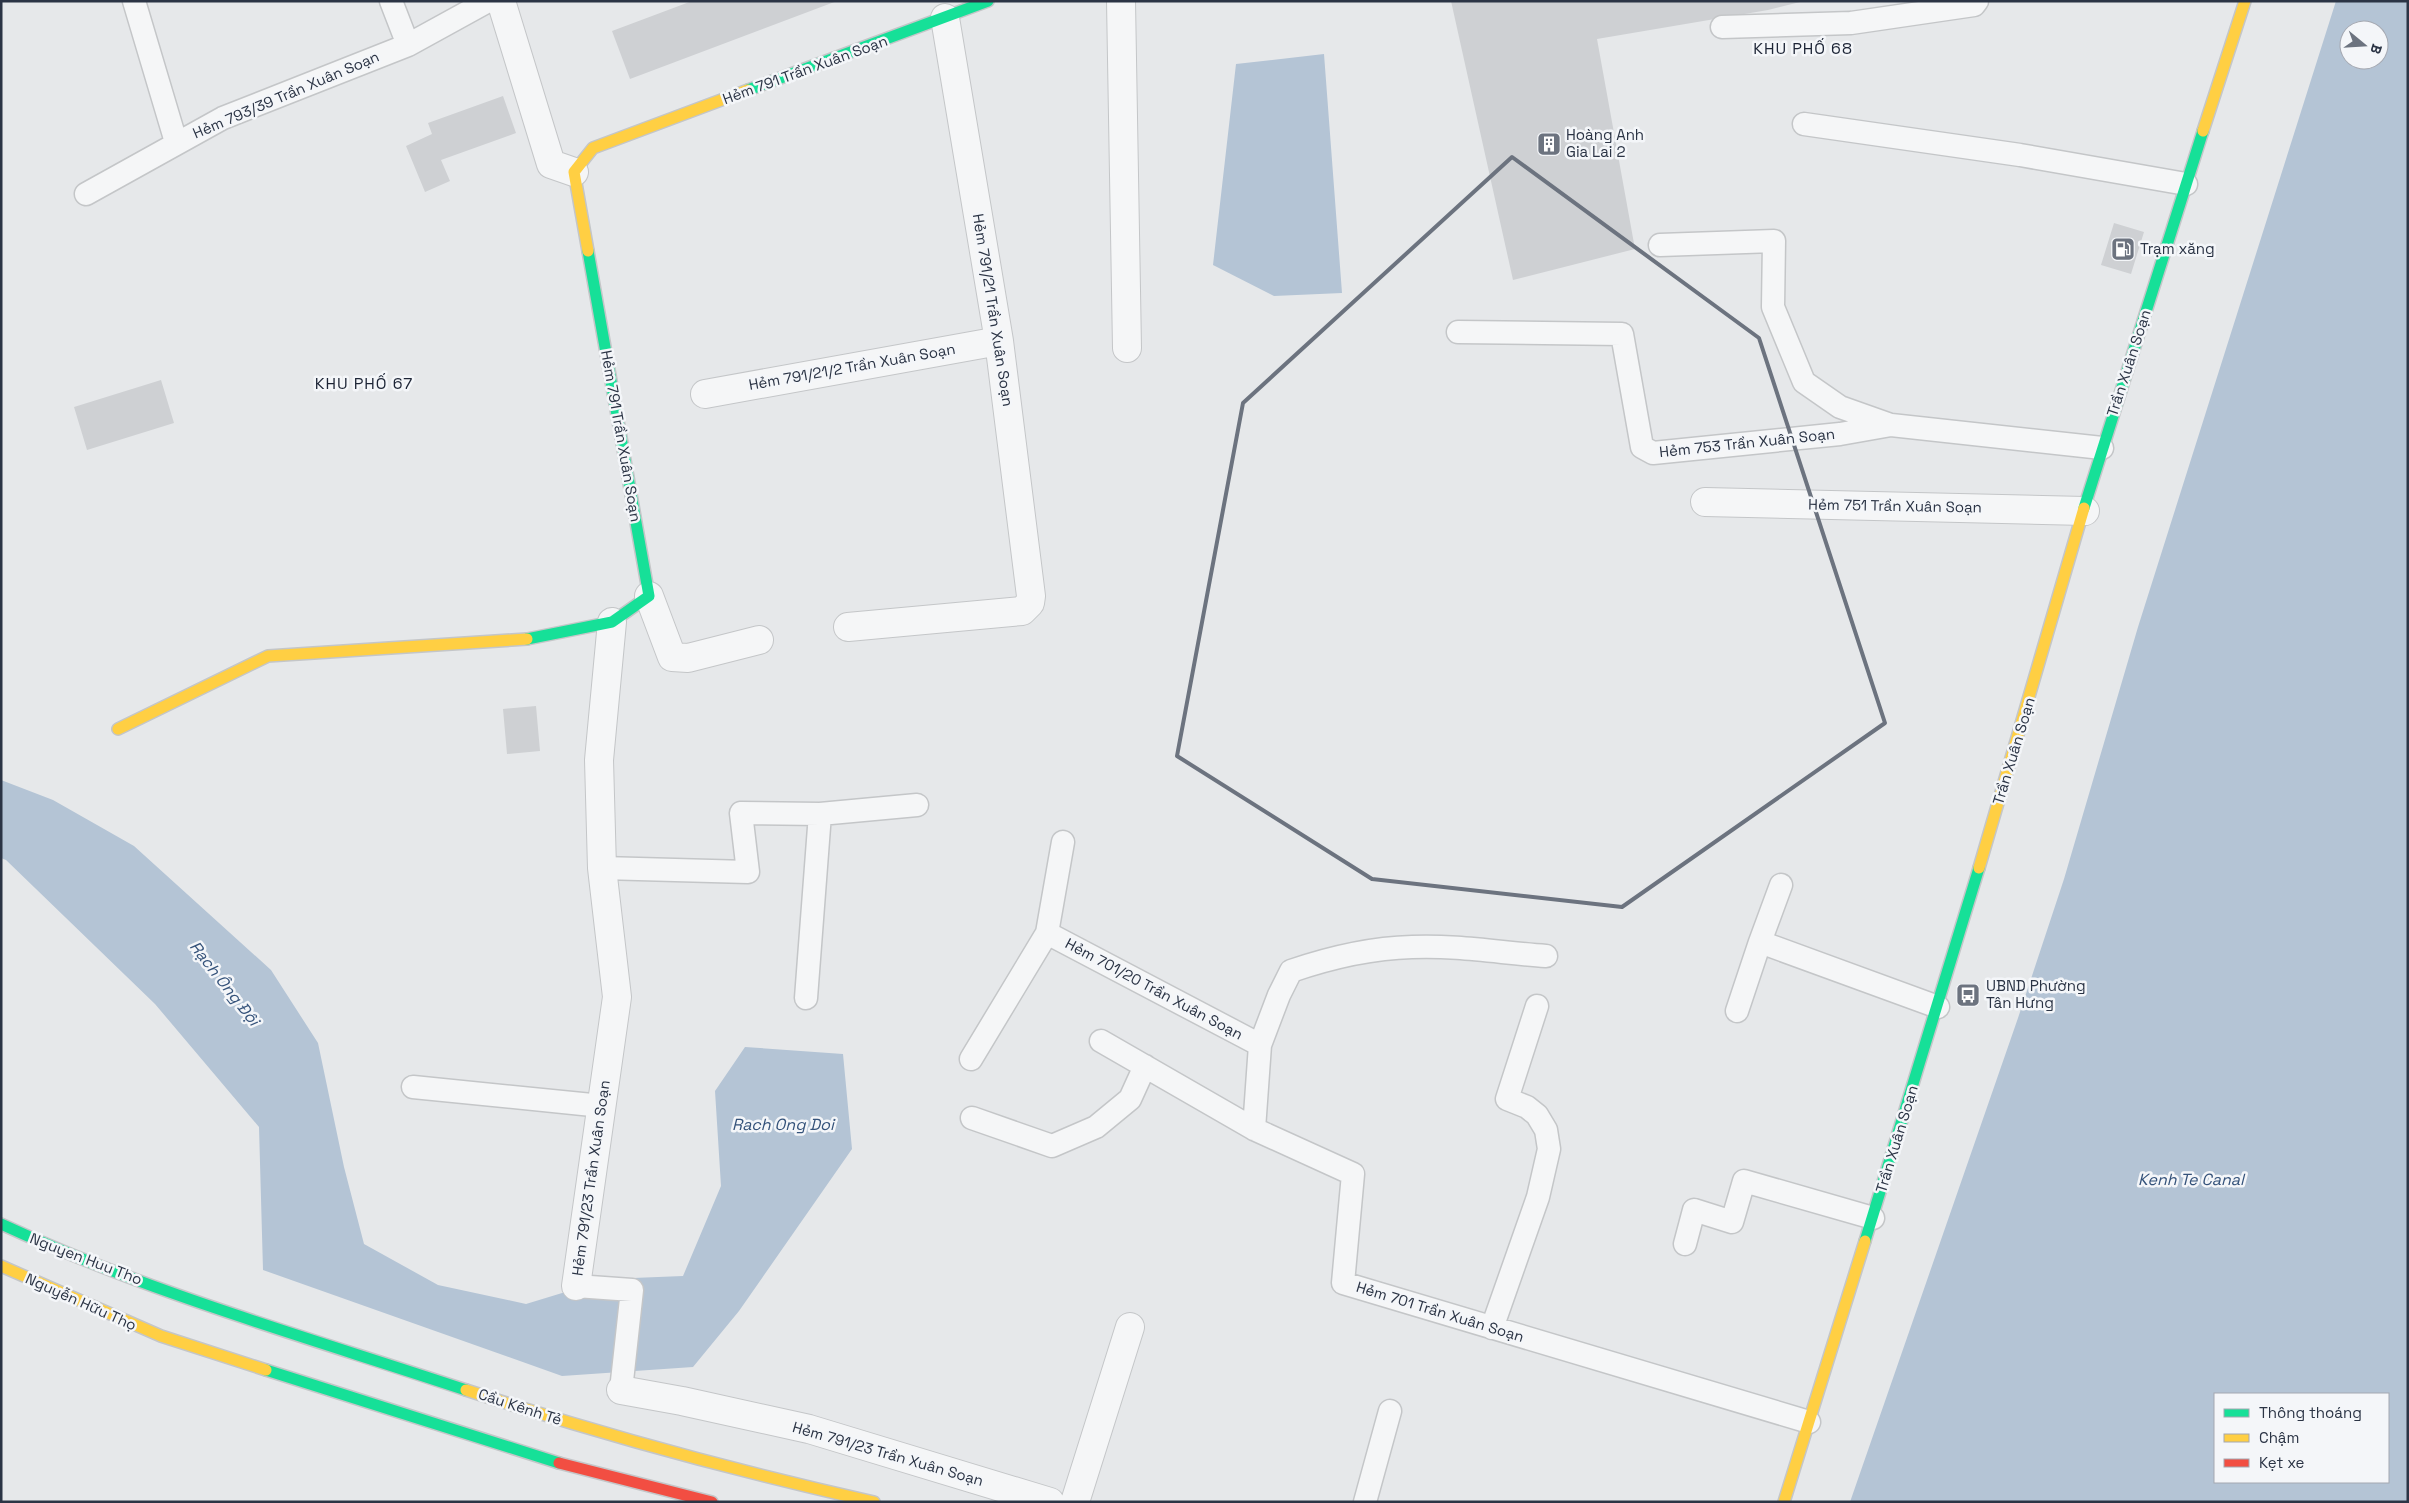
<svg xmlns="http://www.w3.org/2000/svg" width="2409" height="1503" font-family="'Space Grotesk',sans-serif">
  <rect width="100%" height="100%" fill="#e6e8ea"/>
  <path fill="#b4c4d5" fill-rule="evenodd" d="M2336,1H2408V1502H1850L2018,1018L2064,879L2138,627ZM2349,30H2379V60H2349ZM2215,1394H2388V1482H2215Z
    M1324,54L1342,293L1274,296L1213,265L1236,64Z
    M1,780L53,800L134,846L271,970L318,1043L344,1167L364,1244L438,1285L526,1304L608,1279L683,1276L721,1186L715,1091L745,1047L843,1054L852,1149L739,1311L693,1367L562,1376L263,1270L259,1127L155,1004L6,860L1,858Z"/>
  <path fill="#ced0d3" d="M692,1H837L630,79L612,31Z
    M1451,1H1800V2L1768,10L1597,39L1635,249L1513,280Z
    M503,96L516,133L441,160L450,181L425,192L406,146L432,134L428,123Z
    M2114,223L2144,232L2131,274L2101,265Z
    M161,380L174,423L87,450L74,407Z
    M536,706L540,751L507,754L503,709Z"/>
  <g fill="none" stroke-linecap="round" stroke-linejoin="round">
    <g stroke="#c4c6c8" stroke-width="25">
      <path id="lane" d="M134,1L176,142
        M391,1L408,45
        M1722,27L1851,23L1974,5L1977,1
        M1804,124L2020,155L2186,184
        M86,194L223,118L408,45L488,1
        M1660,245L1774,241L1773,307L1804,382L1840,407L1888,424
        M1458,332L1622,334L1642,447L1653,453L1840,434L1891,425L2102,448
        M602,868L748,872L741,813L820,814L917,805
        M1047,933L1260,1045
        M1760,942L1781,885
        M806,998L820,814
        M1737,1011L1760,942L1938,1007
        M1101,1041L1254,1129L1353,1174L1343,1283L1809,1422
        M971,1059L1047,933L1063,842
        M413,1087L602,1106
        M972,1118L1052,1146L1096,1127L1130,1099L1145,1066
        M1254,1129L1260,1045L1279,995L1291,971C1329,958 1372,948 1412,947C1456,945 1502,953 1546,956
        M1685,1244L1694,1210L1732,1222L1744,1181L1873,1218
        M576,1286L632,1290L621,1390
        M1492,1328L1538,1197L1549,1149L1546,1130L1537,1115L1527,1107L1507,1099L1537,1006
        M1365,1502L1390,1411"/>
    </g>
    <g stroke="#c4c6c8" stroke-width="30">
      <path id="street" d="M501,1L551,164L574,172
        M1121,1L1127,348
        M705,394L999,341
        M1705,502L2085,511
        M649,596L672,657L688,658L759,640
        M848,627L1022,611L1030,603L1031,596L999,341L945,18
        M576,1286L617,997L602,868L599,760L612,622
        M621,1390L682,1401L809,1429L1050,1502
        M1075,1502L1130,1327"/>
    </g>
    <g stroke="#c4c6c8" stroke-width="14">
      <path id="fast" d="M748,90L988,1
        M2084,508L2203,131
        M527,639L612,622L649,596L588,251
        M1,1224C150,1293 310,1338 466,1390
        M1865,1241L1979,868
        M266,1370L559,1463"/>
    </g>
    <g stroke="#c4c6c8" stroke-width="14">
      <path id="slow" d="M2203,131L2245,1
        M588,251L574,172L593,148L748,90
        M118,729L268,656L527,639
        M1979,868L2084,508
        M1,1266L161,1336L266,1370
        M466,1390C600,1434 736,1471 874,1502
        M1784,1502L1865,1241"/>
    </g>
    <g stroke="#c4c6c8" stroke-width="14">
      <path id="jam" d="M559,1463L712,1502"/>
    </g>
    <use href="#lane" stroke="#f5f6f7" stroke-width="22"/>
    <use href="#street" stroke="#f5f6f7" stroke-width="28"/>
    <use href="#fast" stroke="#16e098" stroke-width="11"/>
    <use href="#slow" stroke="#ffcf43" stroke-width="11"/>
    <use href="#jam" stroke="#f24e42" stroke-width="11"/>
  </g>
  <path fill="none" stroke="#6c737f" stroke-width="4" stroke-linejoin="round" d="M1512,157L1759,338L1885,723L1622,907L1372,879L1177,756L1243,403Z"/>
  <defs>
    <g id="building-square" transform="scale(1.25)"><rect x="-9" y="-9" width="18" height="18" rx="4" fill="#6c737f" stroke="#f4f6f9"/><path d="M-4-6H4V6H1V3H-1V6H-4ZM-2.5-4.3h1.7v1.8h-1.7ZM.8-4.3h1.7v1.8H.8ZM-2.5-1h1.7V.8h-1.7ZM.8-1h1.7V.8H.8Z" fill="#fff"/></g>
    <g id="fuel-square" transform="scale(1.25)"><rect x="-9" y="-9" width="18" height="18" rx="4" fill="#6c737f" stroke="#f4f6f9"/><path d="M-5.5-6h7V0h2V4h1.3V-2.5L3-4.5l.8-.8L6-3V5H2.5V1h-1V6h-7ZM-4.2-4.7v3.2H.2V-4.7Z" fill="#fff"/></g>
    <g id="bus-square" transform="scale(1.25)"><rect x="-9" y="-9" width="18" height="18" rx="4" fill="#6c737f" stroke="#f4f6f9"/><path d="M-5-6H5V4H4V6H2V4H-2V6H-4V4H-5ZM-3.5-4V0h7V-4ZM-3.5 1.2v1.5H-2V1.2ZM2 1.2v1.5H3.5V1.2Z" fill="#fff"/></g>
  </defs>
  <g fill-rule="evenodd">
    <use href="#building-square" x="1549" y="144"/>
    <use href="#fuel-square" x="2123" y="249"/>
    <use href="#bus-square" x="1968" y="995"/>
  </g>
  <g text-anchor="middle" stroke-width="5" stroke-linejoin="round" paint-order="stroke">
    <g font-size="15" fill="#2b3445" stroke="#f4f6f9">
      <text transform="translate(805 70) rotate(-20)" y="5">Hẻm 791 Trần Xuân Soạn</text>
      <text transform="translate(286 95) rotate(-23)" y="5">Hẻm 793/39 Trần Xuân Soạn</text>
      <text transform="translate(993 310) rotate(81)" y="5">Hẻm 791/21 Trần Xuân Soạn</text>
      <text transform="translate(2129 363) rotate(-72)" y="5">Trần Xuân Soạn</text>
      <text transform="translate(852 367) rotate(-10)" y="5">Hẻm 791/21/2 Trần Xuân Soạn</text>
      <text transform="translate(621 436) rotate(80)" y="5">Hẻm 791 Trần Xuân Soạn</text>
      <text transform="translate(1747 443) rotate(-6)" y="5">Hẻm 753 Trần Xuân Soạn</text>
      <text transform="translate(1895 506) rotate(1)" y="5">Hẻm 751 Trần Xuân Soạn</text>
      <text transform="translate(2014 751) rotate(-73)" y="5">Trần Xuân Soạn</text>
      <text transform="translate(1154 989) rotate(28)" y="5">Hẻm 701/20 Trần Xuân Soạn</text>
      <text transform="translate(1897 1139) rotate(-73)" y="5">Trần Xuân Soạn</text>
      <text transform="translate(591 1178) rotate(-82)" y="5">Hẻm 791/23 Trần Xuân Soạn</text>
      <text transform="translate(86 1259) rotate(21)" y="5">Nguyen Huu Tho</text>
      <text transform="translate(81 1302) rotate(24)" y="5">Nguyễn Hữu Thọ</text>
      <text transform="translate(1440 1312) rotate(17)" y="5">Hẻm 701 Trần Xuân Soạn</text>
      <text transform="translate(520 1407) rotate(18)" y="5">Cầu Kênh Tẻ</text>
      <text transform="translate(888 1454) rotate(16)" y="5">Hẻm 791/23 Trần Xuân Soạn</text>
    </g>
    <g font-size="15" fill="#2b3445" stroke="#f4f6f9" text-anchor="start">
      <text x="1566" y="140">Hoàng Anh<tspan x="1566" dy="17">Gia Lai 2</tspan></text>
      <text x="2140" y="254">Trạm xăng</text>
      <text x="1986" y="991">UBND Phường<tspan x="1986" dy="17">Tân Hưng</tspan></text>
    </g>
    <g font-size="16" letter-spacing="1" fill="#1d2536" stroke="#f4f6f9">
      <text x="1803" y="54">KHU PHỐ 68</text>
      <text x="364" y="389">KHU PHỐ 67</text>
    </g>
    <g font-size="16" font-style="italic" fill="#34527a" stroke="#f4f6f9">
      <text transform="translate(225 983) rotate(52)" y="6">Rạch Ông Đội</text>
      <text x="783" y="1130">Rach Ong Doi</text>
      <text x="2191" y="1185">Kenh Te Canal</text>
    </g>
  </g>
  <rect width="2409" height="1503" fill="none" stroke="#2b3445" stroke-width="5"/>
  <rect x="2214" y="1393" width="175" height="90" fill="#f4f6f9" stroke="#a4a8b1"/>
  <rect x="2224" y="1409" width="25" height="8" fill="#16e098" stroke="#a4a8b1"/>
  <text x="2259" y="1418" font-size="15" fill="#2b3445">Thông thoáng</text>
  <rect x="2224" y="1434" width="25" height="8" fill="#ffcf43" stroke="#a4a8b1"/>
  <text x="2259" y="1443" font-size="15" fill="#2b3445">Chậm</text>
  <rect x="2224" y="1459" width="25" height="8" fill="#f24e42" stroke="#a4a8b1"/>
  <text x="2259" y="1468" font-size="15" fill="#2b3445">Kẹt xe</text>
  <g transform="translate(2364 45) rotate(108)"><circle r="24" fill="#f4f6f9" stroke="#a4a8b1"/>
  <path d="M0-4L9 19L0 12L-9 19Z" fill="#6c737f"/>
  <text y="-8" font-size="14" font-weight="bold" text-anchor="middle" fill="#2b3445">B</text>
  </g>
</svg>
